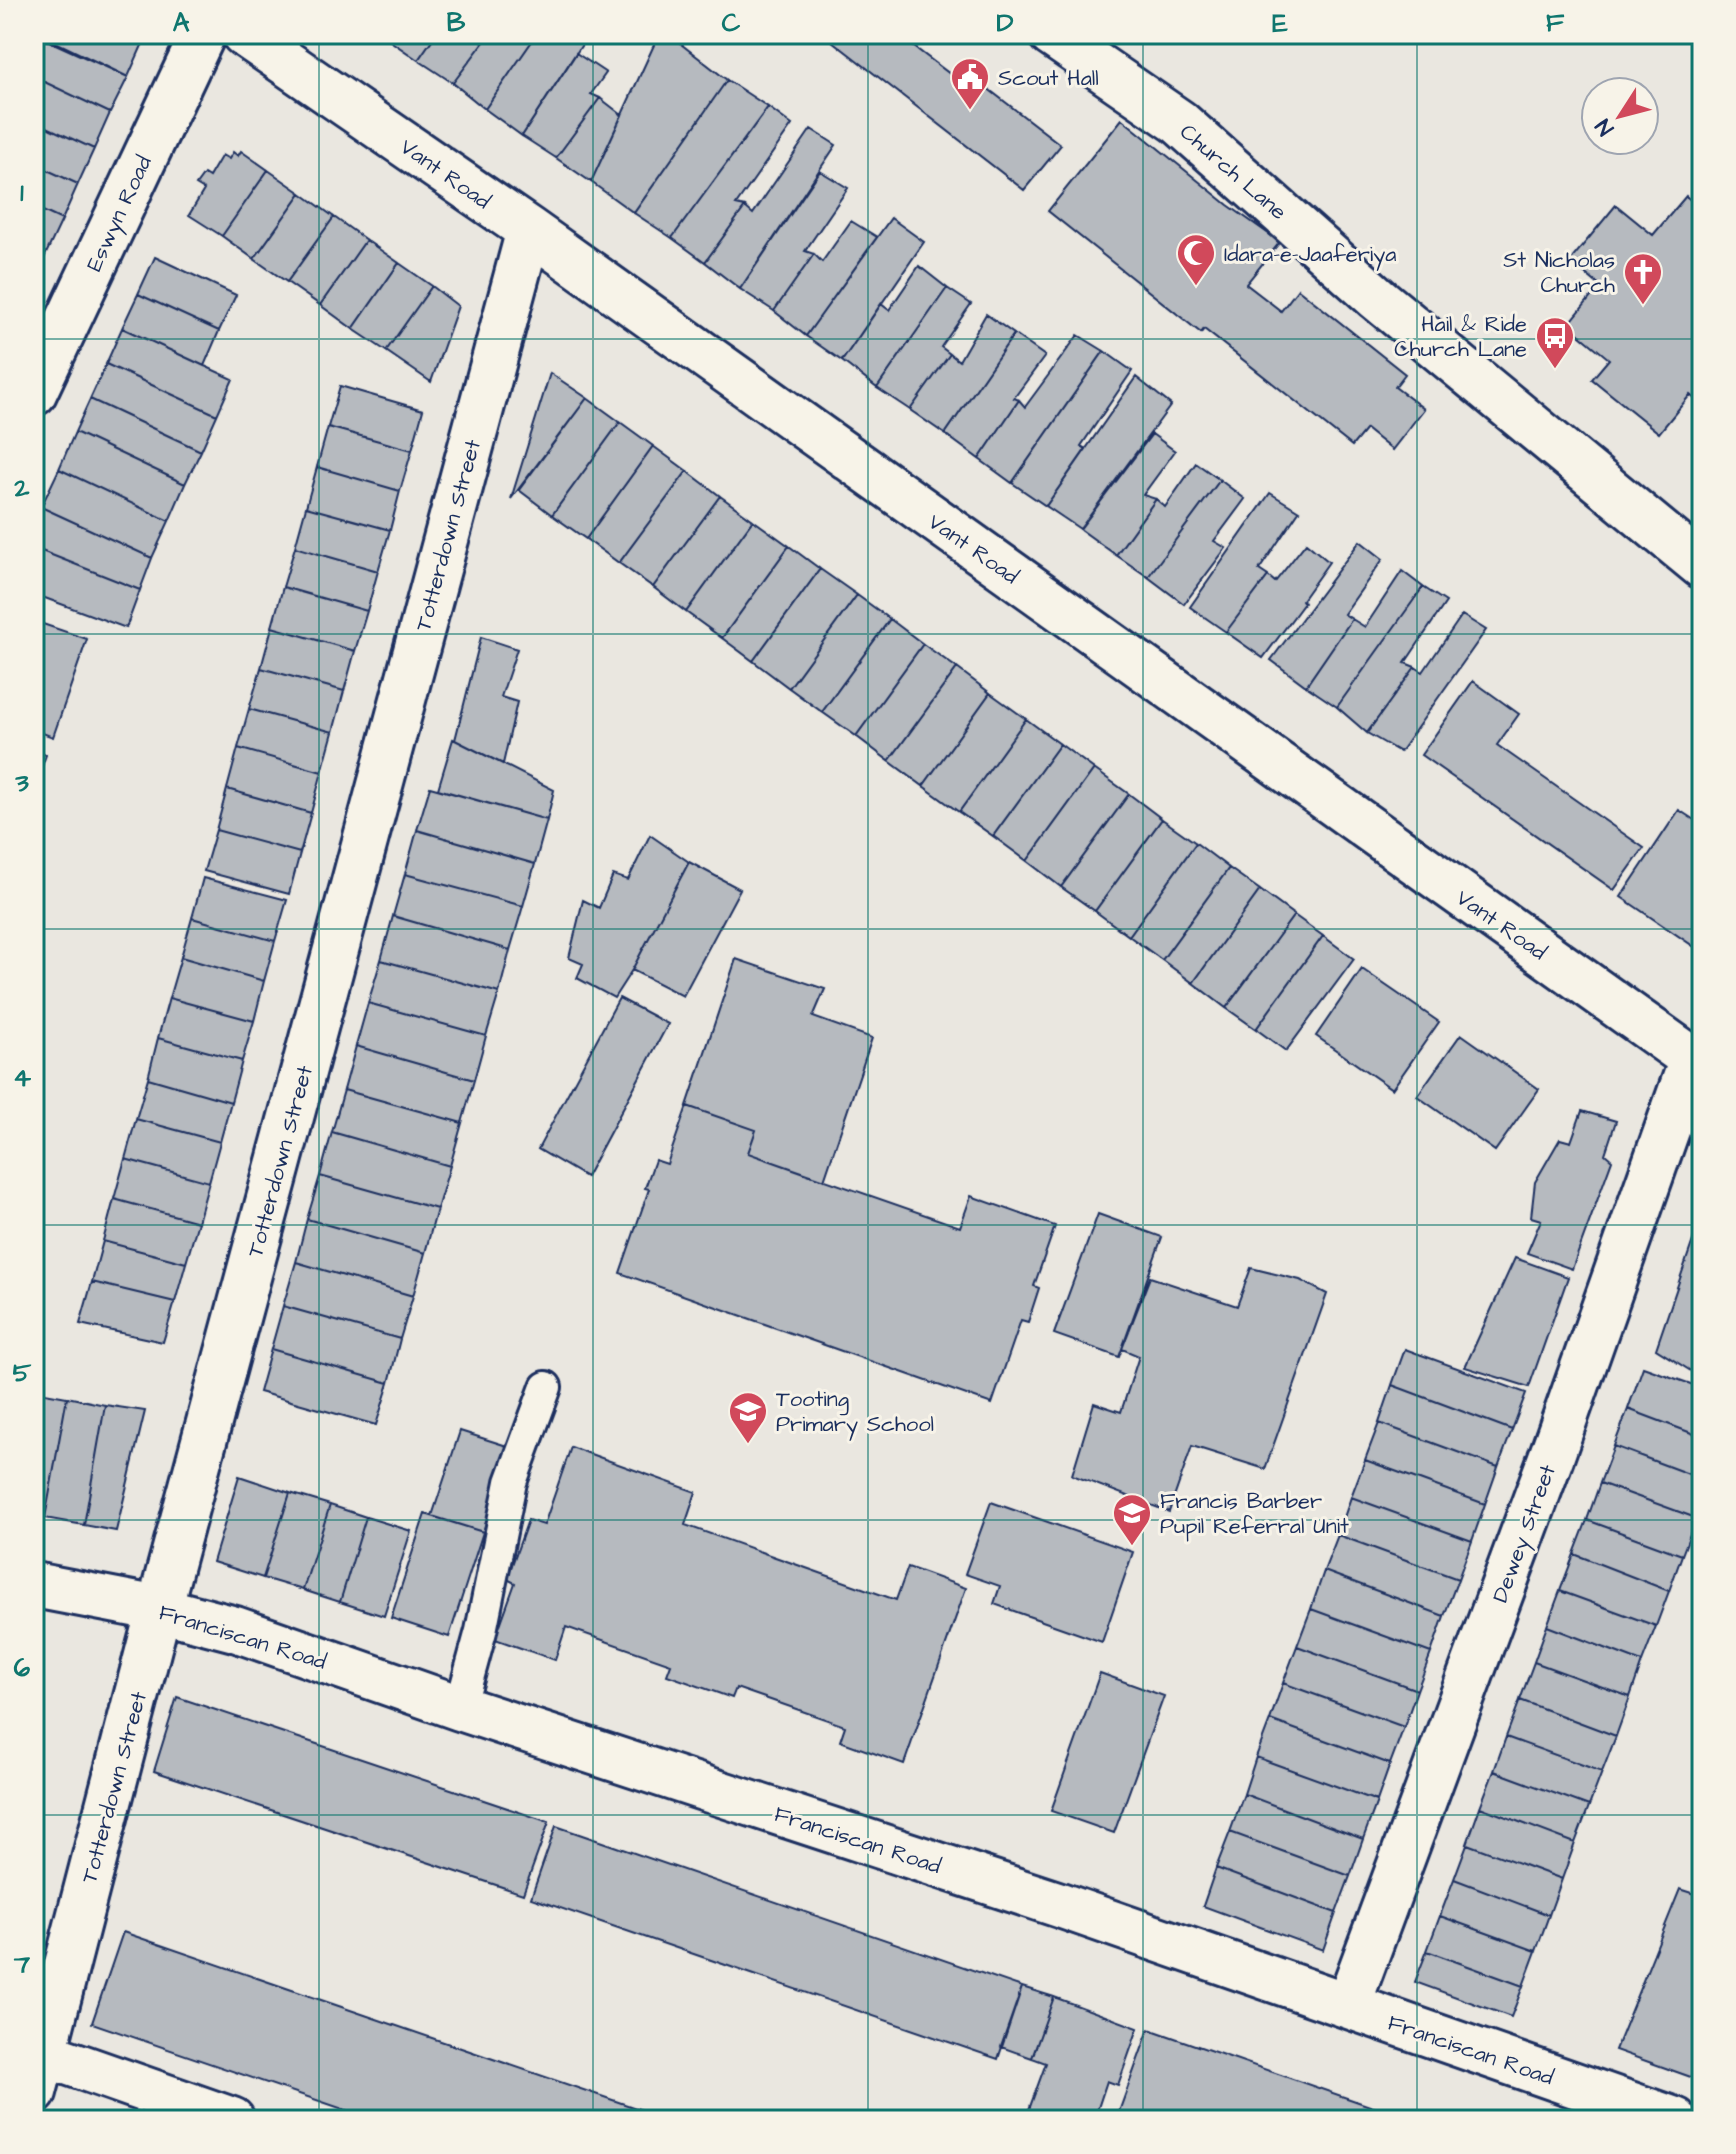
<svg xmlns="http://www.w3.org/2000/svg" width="1736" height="2154" font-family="'Architects Daughter',sans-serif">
  <rect width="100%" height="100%" fill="#eae7e0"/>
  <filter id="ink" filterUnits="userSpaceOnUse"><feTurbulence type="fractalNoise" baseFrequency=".0125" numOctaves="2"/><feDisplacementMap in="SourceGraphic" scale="16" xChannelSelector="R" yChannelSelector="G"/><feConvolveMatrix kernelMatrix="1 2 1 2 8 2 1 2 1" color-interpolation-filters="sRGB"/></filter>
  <g filter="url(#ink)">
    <path fill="#b6babf" stroke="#1b2f5e" stroke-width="2" d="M39,34H129L144,41L128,77Z
      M129,34H147L144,41Z
      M384,34H436L418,60L383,36Z
      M436,34H490L453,83L418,60Z
      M490,34H537L485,109L453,83Z
      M537,34H572L583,43L522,136L485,109Z
      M659,34H668L727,80L634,213L591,182Z
      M823,34H897L954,77L961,68L1061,145L1024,190Z
      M38,36L128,77L110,113L34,77V44Z
      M576,53L606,73L591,94L600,98L556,158L522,136Z
      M34,77L110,113L94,149L34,121Z
      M727,80L768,107L672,238L634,213Z
      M600,98L622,115L591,182L556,158Z
      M768,107L792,125L736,205L745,207L705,262L672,238Z
      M1122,119L1228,205L1280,242L1246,284L1281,311L1298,289L1405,374L1395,387L1424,409L1392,450L1366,429L1352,446L1204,329L1201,333L1048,211Z
      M34,121L94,149L78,184L34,164Z
      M811,129L836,145L740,289L705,262L745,207L753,214Z
      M241,151L268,170L222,236L189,215L204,190L196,185L204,174L209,177L222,155L229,159L233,152L238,156Z
      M34,164L78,184L62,220L34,207Z
      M268,170L301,193L254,259L222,236Z
      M820,171L848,188L805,251L814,254L774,311L740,289Z
      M301,193L334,217L287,282L254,259Z
      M1686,196L1702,210V405L1690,395L1659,433L1592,379L1609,359L1568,325L1600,286L1570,261L1616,205L1653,235Z
      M34,207L62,220L45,256L34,251Z
      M334,217L366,240L320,305L287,282Z
      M891,218L924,242L842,361L806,336Z
      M851,221L877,237L806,336L774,311L814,254L822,262Z
      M366,240L399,263L353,329L320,305Z
      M34,251L45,256L34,280Z
      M155,257L236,295L219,331L138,294Z
      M399,263L432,286L386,351L353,329Z
      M919,266L947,288L877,388L842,361L881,304L889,310Z
      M432,286L458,306L431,382L386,351Z
      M947,288L971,304L941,347L950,354L910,410L877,388Z
      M138,294L219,331L204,366L122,328Z
      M986,314L1014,334L945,434L910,410L950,354L959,361Z
      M122,328L233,379L217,415L106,364Z
      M1014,334L1045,356L1014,398L1019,400L979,459L945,434Z
      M1078,335L1104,351L1012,483L979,459L1019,400L1025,407Z
      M1104,351L1132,371L1081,446L1086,449L1046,506L1012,483Z
      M106,364L217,415L201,451L90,399Z
      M550,373L587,398L511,499Z
      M1136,377L1171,405L1080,529L1046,506Z
      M340,386L423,410L412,450L328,427Z
      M587,398L620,422L552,515L519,490Z
      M90,399L201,451L185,484L75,432Z
      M620,422L653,446L586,539L552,515Z
      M328,427L412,450L400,491L317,467Z
      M75,432L185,484L169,521L59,469Z
      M1152,434L1175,451L1143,495L1156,499L1116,555L1080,529Z
      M653,446L687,471L619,563L586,539Z
      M1196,463L1220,480L1148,577L1116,555L1156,499L1165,507Z
      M317,467L400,491L390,530L306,507Z
      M59,469L169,521L152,558L41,507Z
      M687,471L720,496L653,587L619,563Z
      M1220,480L1245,499L1214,541L1226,548L1184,604L1148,577Z
      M1270,493L1299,511L1259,570L1268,576L1226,632L1190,607Z
      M720,496L753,520L686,612L653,587Z
      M41,507L152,558L140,590L34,548V526Z
      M306,507L390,530L378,571L295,547Z
      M753,520L789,546L722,638L686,612Z
      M1360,541L1383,559L1344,614L1352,619L1306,686L1271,660Z
      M1306,543L1329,562L1302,600L1304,603L1263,658L1226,632L1268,576L1275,582Z
      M789,546L820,569L753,661L722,638Z
      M295,547L378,571L367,611L283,587Z
      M34,548L140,590L126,628L34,594Z
      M820,569L857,595L789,688L753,661Z
      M1402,571L1423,587L1337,707L1306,686L1352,619L1365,627Z
      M283,587L367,611L355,651L272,627Z
      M1423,587L1446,602L1405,663L1415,667L1367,733L1337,707Z
      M857,595L890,619L822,712L789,688Z
      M1462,615L1486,630L1400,752L1367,733L1415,667L1423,672Z
      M890,619L923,644L856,736L822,712Z
      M34,621L87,639L53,737L34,730Z
      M272,627L355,651L344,691L261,668Z
      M481,637L517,649L501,697L517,702L503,764L455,740Z
      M923,644L957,668L889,761L856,736Z
      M261,668L344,691L333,732L249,709Z
      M957,668L990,693L923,786L889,761Z
      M1473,681L1519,714L1497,745L1644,848L1614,890L1421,755Z
      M990,693L1026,719L959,812L923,786Z
      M249,709L333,732L322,772L238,748Z
      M1026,719L1060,744L993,836L959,812Z
      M453,739L554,790L547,820L438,789Z
      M1060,744L1094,769L1027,861L993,836Z
      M238,748L322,772L311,813L227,789Z
      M34,751L46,755L34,789Z
      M1094,769L1129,794L1061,887L1027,861Z
      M430,787L547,820L535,864L417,830Z
      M227,789L311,813L300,853L216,830Z
      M1129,794L1162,819L1095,911L1061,887Z
      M1679,810L1702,825V952L1621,897Z
      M1162,819L1196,843L1129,936L1095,911Z
      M216,830L300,853L289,894L204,871Z
      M417,830L535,864L523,906L405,874Z
      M650,835L689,862L632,970L614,998L577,978L583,964L569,958L583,900L599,908L613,875L628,880Z
      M1196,843L1229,868L1162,960L1129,936Z
      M689,862L740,889L683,996L632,970Z
      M1229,868L1260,890L1193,983L1162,960Z
      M405,874L523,906L510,950L393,916Z
      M203,878L287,900L275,941L192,918Z
      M1260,890L1294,915L1226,1008L1193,983Z
      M1294,915L1323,936L1256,1029L1226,1008Z
      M393,916L510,950L499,993L381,960Z
      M192,918L275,941L264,981L181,957Z
      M1323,936L1354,959L1286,1051L1256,1029Z
      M181,957L264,981L254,1021L169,998Z
      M736,959L825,989L813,1017L872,1038L824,1180L748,1153L756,1130L687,1106Z
      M381,960L499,993L486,1036L368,1003Z
      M1362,969L1439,1022L1392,1089L1316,1036Z
      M169,998L254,1021L242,1061L158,1038Z
      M619,998L668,1024L586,1177L538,1149Z
      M368,1003L486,1036L474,1080L356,1046Z
      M1461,1034L1539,1089L1495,1151L1417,1096Z
      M158,1038L242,1061L231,1102L148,1078Z
      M356,1046L474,1080L462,1123L344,1090Z
      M148,1078L231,1102L220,1142L136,1119Z
      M344,1090L462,1123L450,1166L332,1132Z
      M687,1106L756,1130L748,1153L960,1227L971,1196L1055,1226L1034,1286L1039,1288L1028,1322L1021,1320L992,1404L620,1273L649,1189L645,1188L655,1160L667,1164Z
      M1582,1111L1616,1121L1605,1154L1612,1160L1572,1269L1527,1253L1541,1220L1531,1217L1535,1182L1560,1139L1571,1142Z
      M136,1119L220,1142L209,1182L125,1159Z
      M332,1132L450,1166L437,1209L320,1176Z
      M125,1159L209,1182L198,1222L114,1199Z
      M320,1176L437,1209L425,1253L307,1219Z
      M114,1199L198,1222L186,1263L103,1241Z
      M1098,1214L1162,1237L1119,1357L1054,1334Z
      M1702,1214V1378L1656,1349Z
      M307,1219L425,1253L413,1296L296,1262Z
      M103,1241L186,1263L175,1302L92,1282Z
      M1515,1258L1568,1277L1529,1387L1465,1367Z
      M296,1262L413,1296L400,1339L283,1306Z
      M1251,1268L1300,1280L1327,1294L1265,1469L1192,1446L1169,1512L1072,1475L1094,1403L1121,1412L1139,1356L1122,1349L1150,1277L1237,1306Z
      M92,1282L175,1302L163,1342L80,1324Z
      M283,1306L400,1339L389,1383L271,1349Z
      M271,1349L389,1383L376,1425L259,1392Z
      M1405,1349L1526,1393L1512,1430L1392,1385Z
      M1643,1367L1702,1388V1437L1628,1409Z
      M1392,1385L1512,1430L1498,1467L1379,1423Z
      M34,1391L67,1397L45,1518L34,1516Z
      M67,1397L105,1405L84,1525L45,1518Z
      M105,1405L145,1411L116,1531L84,1525Z
      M1628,1409L1702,1437V1479L1614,1446Z
      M1379,1423L1498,1467L1485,1504L1365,1460Z
      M460,1431L510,1447L483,1532L432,1516Z
      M1614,1446L1702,1479V1501L1696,1518L1600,1483Z
      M571,1447L696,1492L685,1525L896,1600L908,1567L966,1588L904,1764L840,1741L845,1726L736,1688L732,1698L667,1675L671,1664L566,1627L555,1660L495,1639L515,1583L507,1579L528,1520L544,1525Z
      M1365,1460L1485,1504L1472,1541L1351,1497Z
      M239,1476L290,1493L263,1578L213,1562Z
      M1600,1483L1696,1518L1682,1555L1587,1520Z
      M290,1493L330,1505L303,1590L263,1578Z
      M1351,1497L1472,1541L1458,1579L1338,1535Z
      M991,1502L1133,1552L1102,1642L994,1604L1000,1586L965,1574Z
      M330,1505L366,1517L340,1602L303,1590Z
      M425,1514L483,1532L449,1637L391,1618Z
      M366,1517L411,1531L384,1616L340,1602Z
      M1587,1520L1682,1555L1669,1591L1574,1554Z
      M1338,1535L1458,1579L1444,1616L1324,1571Z
      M1574,1554L1669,1591L1656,1626L1560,1591Z
      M1324,1571L1444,1616L1431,1653L1311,1609Z
      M1560,1591L1656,1626L1642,1662L1547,1626Z
      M1311,1609L1431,1653L1417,1690L1297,1646Z
      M1547,1626L1642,1662L1630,1697L1534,1662Z
      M1297,1646L1417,1690L1404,1727L1283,1683Z
      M1534,1662L1630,1697L1616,1736L1520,1700Z
      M1100,1673L1164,1696L1114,1833L1051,1811Z
      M1283,1683L1404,1727L1390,1764L1270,1720Z
      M177,1697L549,1822L523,1894L154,1771Z
      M1520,1700L1616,1736L1602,1772L1506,1737Z
      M1270,1720L1390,1764L1377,1801L1256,1757Z
      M1506,1737L1602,1772L1589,1806L1494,1771Z
      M1256,1757L1377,1801L1363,1839L1244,1794Z
      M1494,1771L1589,1806L1575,1843L1480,1807Z
      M1244,1794L1363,1839L1350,1876L1230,1832Z
      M1480,1807L1575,1843L1562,1879L1467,1844Z
      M556,1826L1022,1987L998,2059L531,1898Z
      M1230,1832L1350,1876L1336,1913L1216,1868Z
      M1467,1844L1562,1879L1549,1915L1454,1879Z
      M1216,1868L1336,1913L1323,1950L1203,1906Z
      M1454,1879L1549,1915L1536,1951L1440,1916Z
      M1680,1889L1702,1896V2081L1615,2050Z
      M1440,1916L1536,1951L1523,1986L1427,1951Z
      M123,1932L671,2120H375L92,2023Z
      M1427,1951L1523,1986L1511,2017L1415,1982Z
      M1022,1987L1054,1997L1032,2058L1001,2047Z
      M1054,1997L1138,2028L1118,2085L1107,2081L1094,2120H1042L1027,2115L1046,2063L1032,2058Z
      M1149,2029L1410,2120H1116Z"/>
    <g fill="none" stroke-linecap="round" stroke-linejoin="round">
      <g stroke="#1b2f5e" stroke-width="36">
        <path id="service" d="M460,1708L481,1631L511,1482L546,1387"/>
      </g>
      <g stroke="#1b2f5e" stroke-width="50">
        <path id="minor" d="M244,34L529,230L1702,1066
          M1051,34L1179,122L1377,298L1702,566
          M34,393L203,34
          M1348,2005L1552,1455L1692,1059
          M44,2054L232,2120
          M34,2092L159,1609L529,230"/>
      </g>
      <g stroke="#1b2f5e" stroke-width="50">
        <path id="tertiary" d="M34,1585L159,1609L235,1629L460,1708L1060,1905L1675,2120"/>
      </g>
      <use href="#service" stroke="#f7f3e8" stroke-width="30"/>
      <use href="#minor" stroke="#f7f3e8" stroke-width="44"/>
      <use href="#tertiary" stroke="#f7f3e8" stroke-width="44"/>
    </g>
  </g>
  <path fill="none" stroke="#0f766e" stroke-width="2" stroke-opacity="0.55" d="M319,34V2120M593,34V2120M868,34V2120M1143,34V2120M1417,34V2120M34,339H1702M34,634H1702M34,929H1702M34,1225H1702M34,1520H1702M34,1815H1702"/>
  <defs>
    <g id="civic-pin" transform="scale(2)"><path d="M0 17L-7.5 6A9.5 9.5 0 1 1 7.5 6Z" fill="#d1495b" stroke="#f7f3e8"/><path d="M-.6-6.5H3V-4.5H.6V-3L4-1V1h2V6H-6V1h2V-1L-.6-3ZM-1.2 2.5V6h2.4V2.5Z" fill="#fff"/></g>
    <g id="mosque-pin" transform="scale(2)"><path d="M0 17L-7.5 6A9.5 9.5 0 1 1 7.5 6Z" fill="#d1495b" stroke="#f7f3e8"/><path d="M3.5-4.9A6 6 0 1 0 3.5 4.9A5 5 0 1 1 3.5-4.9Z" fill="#fff"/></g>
    <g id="church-pin" transform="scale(2)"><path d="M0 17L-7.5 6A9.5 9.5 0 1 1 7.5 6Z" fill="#d1495b" stroke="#f7f3e8"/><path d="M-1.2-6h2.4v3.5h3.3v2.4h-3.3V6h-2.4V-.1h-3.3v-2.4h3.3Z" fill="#fff"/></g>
    <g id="bus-pin" transform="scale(2)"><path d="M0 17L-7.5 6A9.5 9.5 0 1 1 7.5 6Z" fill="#d1495b" stroke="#f7f3e8"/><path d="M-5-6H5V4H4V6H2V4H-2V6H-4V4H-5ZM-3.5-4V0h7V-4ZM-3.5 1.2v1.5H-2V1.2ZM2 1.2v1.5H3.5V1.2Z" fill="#fff"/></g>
    <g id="school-pin" transform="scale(2)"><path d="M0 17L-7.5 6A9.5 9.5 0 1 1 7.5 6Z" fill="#d1495b" stroke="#f7f3e8"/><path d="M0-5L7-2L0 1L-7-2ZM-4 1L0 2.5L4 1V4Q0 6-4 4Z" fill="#fff"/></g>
  </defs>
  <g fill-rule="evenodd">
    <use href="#civic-pin" x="970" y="77"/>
    <use href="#mosque-pin" x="1196" y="253"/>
    <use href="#church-pin" x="1643" y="272"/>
    <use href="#bus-pin" x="1555" y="336"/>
    <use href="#school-pin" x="748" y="1411"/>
    <use href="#school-pin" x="1132" y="1513"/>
  </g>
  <g text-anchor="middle" stroke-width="6" stroke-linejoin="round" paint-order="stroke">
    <g font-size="22" fill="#1b2f5e" stroke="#f7f3e8" text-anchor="start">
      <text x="998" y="85">Scout Hall</text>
      <text x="1224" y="261">Idara-e-Jaaferiya</text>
      <text x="1615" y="267" text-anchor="end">St Nicholas<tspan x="1615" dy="25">Church</tspan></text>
      <text x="1527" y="331" text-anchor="end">Hail &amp; Ride<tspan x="1527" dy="25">Church Lane</tspan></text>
      <text x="776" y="1406">Tooting<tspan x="776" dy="25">Primary School</tspan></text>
      <text x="1160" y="1508">Francis Barber<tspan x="1160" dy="25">Pupil Referral Unit</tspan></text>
    </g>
    <g font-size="22" fill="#1b2f5e" stroke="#f7f3e8">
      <text transform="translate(1234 171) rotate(41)" y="8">Church Lane</text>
      <text transform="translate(446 173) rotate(35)" y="8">Vant Road</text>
      <text transform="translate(118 213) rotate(-65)" y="8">Eswyn Road</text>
      <text transform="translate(447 535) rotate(-75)" y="8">Totterdown Street</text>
      <text transform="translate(974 548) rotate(35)" y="8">Vant Road</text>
      <text transform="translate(1502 924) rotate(35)" y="8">Vant Road</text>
      <text transform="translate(279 1161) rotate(-75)" y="8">Totterdown Street</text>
      <text transform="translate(1523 1533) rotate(-70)" y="8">Dewey Street</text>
      <text transform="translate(243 1636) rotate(17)" y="8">Franciscan Road</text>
      <text transform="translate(113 1787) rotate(-75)" y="8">Totterdown Street</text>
      <text transform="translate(858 1839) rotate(18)" y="8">Franciscan Road</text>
      <text transform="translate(1471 2049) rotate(19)" y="8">Franciscan Road</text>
    </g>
  </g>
  <rect width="1736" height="2154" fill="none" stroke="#f7f3e8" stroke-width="88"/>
  <g transform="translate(1620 116) rotate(234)"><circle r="38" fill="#f7f3e8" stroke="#9fa5b1" stroke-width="2"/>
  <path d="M0-6L14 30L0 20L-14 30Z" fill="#d1495b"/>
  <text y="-12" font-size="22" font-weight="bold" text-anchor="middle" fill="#1b2f5e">N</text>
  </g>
  <rect x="44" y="44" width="1648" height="2066" fill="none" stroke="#0f766e" stroke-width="3"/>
  <g font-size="26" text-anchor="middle" font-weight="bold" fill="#0f766e">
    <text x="181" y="31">A</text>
    <text x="456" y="31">B</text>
    <text x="731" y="31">C</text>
    <text x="1005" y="31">D</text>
    <text x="1280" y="31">E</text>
    <text x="1555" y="31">F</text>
    <text x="22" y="201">1</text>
    <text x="22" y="496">2</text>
    <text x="22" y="791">3</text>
    <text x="22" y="1086">4</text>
    <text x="22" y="1381">5</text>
    <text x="22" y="1676">6</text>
    <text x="22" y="1972">7</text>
  </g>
</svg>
